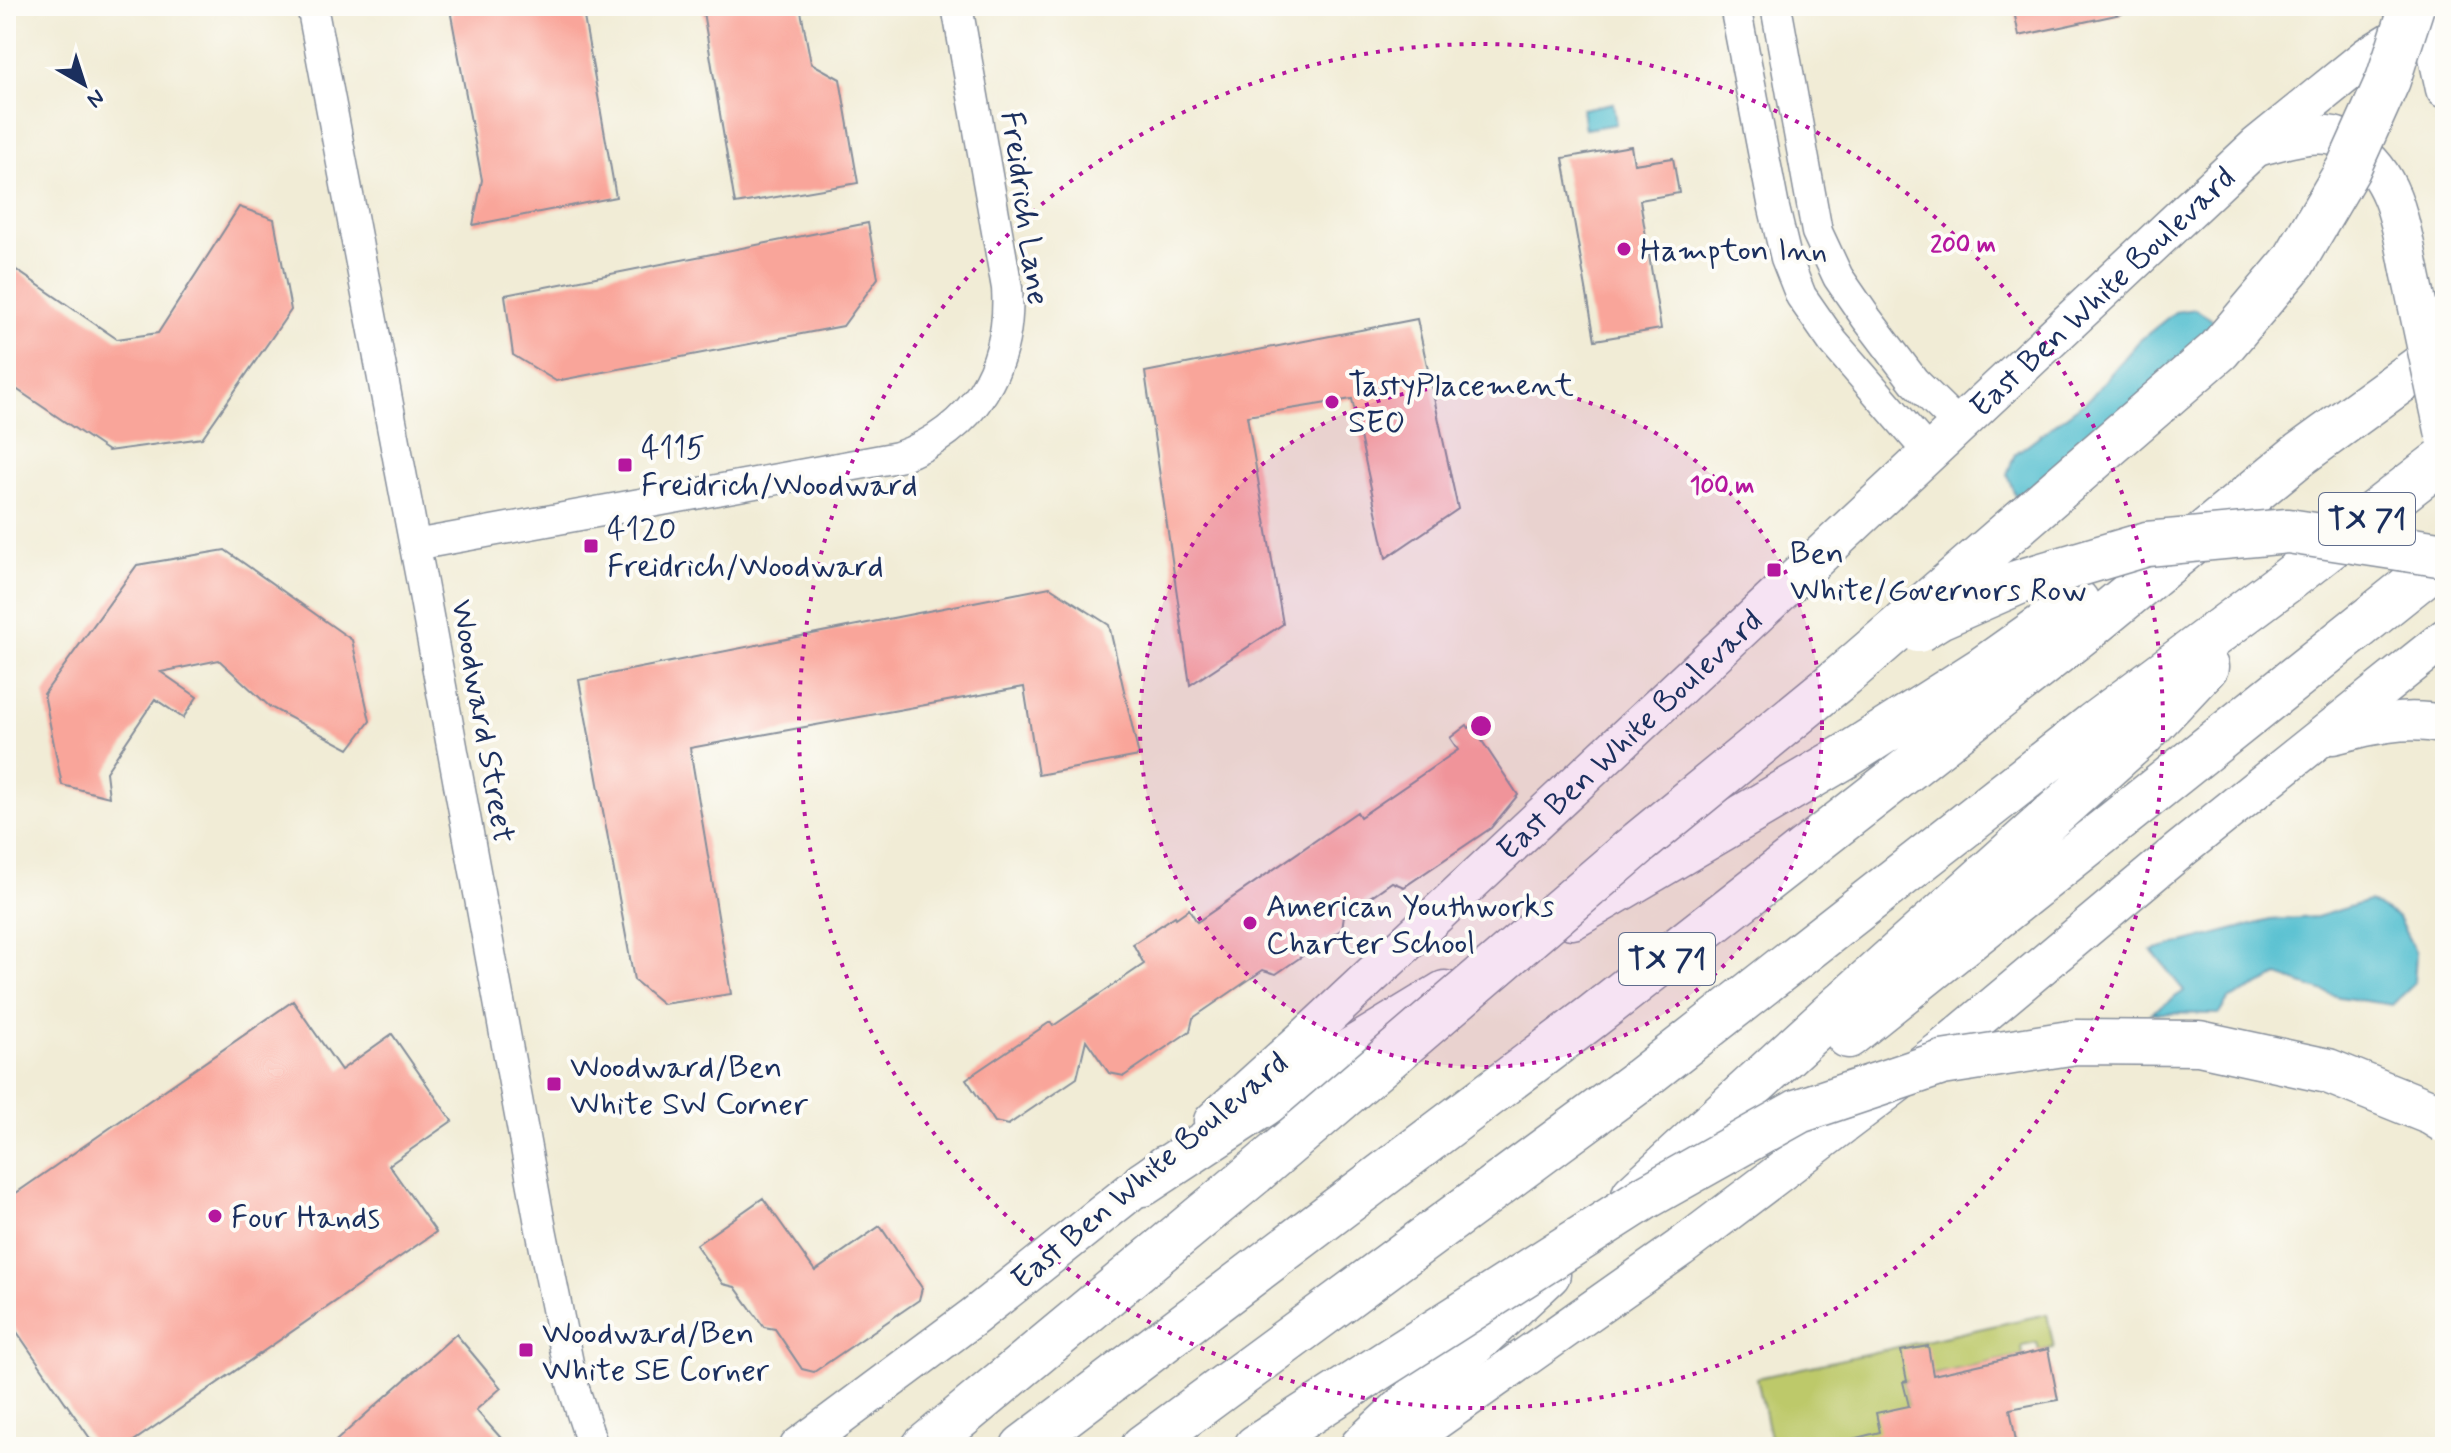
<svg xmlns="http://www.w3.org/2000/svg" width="2451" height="1453" font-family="Mynerve,sans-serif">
  <rect width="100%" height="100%" fill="#fdfcf7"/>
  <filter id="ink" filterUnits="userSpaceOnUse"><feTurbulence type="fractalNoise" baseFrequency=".0125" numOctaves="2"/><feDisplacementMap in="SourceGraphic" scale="16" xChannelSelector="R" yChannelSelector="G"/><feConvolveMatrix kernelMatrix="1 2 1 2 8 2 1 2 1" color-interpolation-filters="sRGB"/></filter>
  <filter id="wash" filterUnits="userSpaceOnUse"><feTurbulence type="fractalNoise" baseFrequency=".006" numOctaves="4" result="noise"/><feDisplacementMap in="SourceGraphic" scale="32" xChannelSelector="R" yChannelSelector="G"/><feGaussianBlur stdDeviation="1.8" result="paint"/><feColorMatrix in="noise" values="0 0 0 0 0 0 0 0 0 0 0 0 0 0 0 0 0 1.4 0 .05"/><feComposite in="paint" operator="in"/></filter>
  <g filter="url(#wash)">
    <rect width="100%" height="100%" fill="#f1ecd6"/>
    <path fill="#bdc96b" stroke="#6c7c64" stroke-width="2" d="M2047,1314L2054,1348L2039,1351L2037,1343L2022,1346L2023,1355L1903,1381L1909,1406L1884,1447H1772L1757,1378Z"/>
    <path fill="#54bfd0" stroke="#387797" stroke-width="2" d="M1613,103L1616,124L1585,129L1582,109Z
      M2195,309L2211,319L2223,333L2016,498L2007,474L2015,454L2090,398L2139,341L2175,312Z
      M2369,901L2398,918L2416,953L2414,984L2392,1005L2339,997L2278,976L2228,1000L2219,1014L2151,1013L2184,991L2152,951L2270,920L2316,917Z"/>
    <g id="blocks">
      <path fill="#f9a59a" d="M456,6H582L616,197L473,225L482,180L451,15Z
        M702,6H800L811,63L840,79L858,183L735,204Z
        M2013,6H2121V14L2019,36Z
        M1631,146L1634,164L1673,158L1679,193L1640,200L1661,329L1595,340L1563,158Z
        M239,207L274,219L291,310L202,438L108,451L6,382V263L117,339L158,333Z
        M868,223L878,278L843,326L556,381L513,355L505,295Z
        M1417,319L1458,509L1386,558L1352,399L1247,416L1283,624L1190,685L1145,372Z
        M225,550L352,640L370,721L349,749L270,707L219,660L161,672L197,697L183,718L155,699L106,772L109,797L62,785L44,694L137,565Z
        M1050,587L1109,625L1139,756L1038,775L1024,687L690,748L731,994L663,1004L634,980L579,680Z
        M1467,725L1469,728L1472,726L1518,795L1491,828L1404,887L1392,882L1344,915L1342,929L1276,974L1263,970L1193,1018L1190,1031L1124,1076L1109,1073L1086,1040L1077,1078L1008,1125L995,1122L966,1079L1050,1022L1053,1026L1144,964L1133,944L1175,916L1176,918L1189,909L1197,922L1357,812L1360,817L1458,750L1450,738Z
        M293,1001L341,1070L392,1034L452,1121L389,1165L436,1232L125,1447H96L6,1316V1200Z
        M763,1198L815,1271L880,1226L922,1288L919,1300L814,1372L802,1369L775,1329L764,1327L735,1287L723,1284L696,1245Z
        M456,1334L501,1388L476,1410L509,1447H329Z
        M1928,1346L1933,1375L2048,1349L2058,1400L2010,1409L2016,1441L1987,1447H1848V1440L1880,1432L1876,1413L1909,1406L1903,1382L1907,1381L1901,1351Z"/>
    </g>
  </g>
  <g filter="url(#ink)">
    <use href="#blocks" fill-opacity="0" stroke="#868e9a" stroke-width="2"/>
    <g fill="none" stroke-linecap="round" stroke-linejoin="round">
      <g stroke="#868e9a" stroke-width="33">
        <path id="minor" d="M312,6L421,578L540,1224L572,1383L593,1447
          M1735,6L1774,208L1786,258L1801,296L1833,342L1929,453
          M1776,6L1817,232L1838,277L1867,319L1914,381L1959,425
          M415,545L898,457C974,430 1012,367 1007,288L957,6"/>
      </g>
      <g stroke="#868e9a" stroke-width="41">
        <g id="major">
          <path d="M2427,6L2445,89"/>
          <path d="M2260,146C2283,140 2309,131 2334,136C2341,137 2348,145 2355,149C2395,176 2401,226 2410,270"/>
          <path d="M2333,735C2370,725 2407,716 2445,725"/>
          <path id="s1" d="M1213,1121L1308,1035L2257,146L2368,56L2445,8"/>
          <path d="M799,1447L972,1318L1164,1165"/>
          <path d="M1398,1447L1680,1248L1940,1051L2180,850L2445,638"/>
        </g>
      </g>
      <g stroke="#868e9a" stroke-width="47">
        <path id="highway" d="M1572,917L1846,756L1984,668L2077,602
          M1848,1036L2429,571L2445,555
          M1143,1184L1284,1091L1445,993
          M1634,1195L1831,1014L2142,735L2206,667
          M924,1447L1254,1173
          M1023,1447L1593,1016L2087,629L2299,455L2445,349
          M1143,1447L1640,1080L2093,725L2289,579L2445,458
          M1256,1447L1369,1374
          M1362,1447L1548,1274"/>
      </g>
      <use href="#minor" stroke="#fff" stroke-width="30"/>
      <use href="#major" stroke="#fff" stroke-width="38"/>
      <use href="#highway" stroke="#fff" stroke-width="44"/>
      <g stroke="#868e9a" stroke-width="41" stroke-linecap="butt">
        <path id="major-bridge" d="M2410,270L2445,435"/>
      </g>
      <g stroke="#868e9a" stroke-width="47" stroke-linecap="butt">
        <path id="highway-bridge" d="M1918,630L1939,617L2019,582L2147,544L2288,531L2445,555
          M1254,1173L1640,842L1844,675L2219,350L2294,261L2348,169L2388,80L2412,6
          M1369,1374L1646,1197L1799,1111L1942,1063L2076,1042L2199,1043L2328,1071L2432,1113L2445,1121"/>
      </g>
      <use href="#major-bridge" stroke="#fff" stroke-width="38"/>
      <use href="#highway-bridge" stroke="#fff" stroke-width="44"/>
    </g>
  </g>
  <circle cx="1481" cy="726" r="341" fill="#b5179e" fill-opacity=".12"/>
  <g fill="none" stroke="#b5179e" stroke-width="4" stroke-dasharray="4 8">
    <circle cx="1481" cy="726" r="341"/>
    <circle cx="1481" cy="726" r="682"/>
  </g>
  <g fill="#b5179e" stroke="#fdfcf7" stroke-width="3">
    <circle cx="1624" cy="249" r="8"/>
    <circle cx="1332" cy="402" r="8"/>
    <rect x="617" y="457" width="16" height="16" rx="4"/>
    <rect x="583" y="538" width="16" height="16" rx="4"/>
    <rect x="1766" y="562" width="16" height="16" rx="4"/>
    <circle cx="1250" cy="923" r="8"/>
    <rect x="546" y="1076" width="16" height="16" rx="4"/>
    <circle cx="215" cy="1216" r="8"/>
    <rect x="518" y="1342" width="16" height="16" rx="4"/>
  </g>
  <g text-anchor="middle" stroke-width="8" stroke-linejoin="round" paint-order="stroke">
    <g fill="#fdfcf7" stroke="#5f6c8c" stroke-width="2">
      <rect x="2319" y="493" width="96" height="52" rx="6"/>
      <rect x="1619" y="933" width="96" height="52" rx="6"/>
    </g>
    <g font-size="30" font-weight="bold" fill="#1b2f5e">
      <text x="2367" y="529">TX 71</text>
      <text x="1667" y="969">TX 71</text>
    </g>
    <g font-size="32" fill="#1b2f5e" stroke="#fdfcf7">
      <text transform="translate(1026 208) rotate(82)" y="11">Freidrich Lane</text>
      <text dy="11" stroke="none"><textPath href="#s1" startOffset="1216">East Ben White Boulevard</textPath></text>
      <text transform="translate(484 721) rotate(80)" y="11">Woodward Street</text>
      <text dy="11" stroke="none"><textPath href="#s1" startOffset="568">East Ben White Boulevard</textPath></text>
      <text transform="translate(1149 1170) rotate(-40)" y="11">East Ben White Boulevard</text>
    </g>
    <g font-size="32" fill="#1b2f5e" stroke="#fdfcf7" text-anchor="start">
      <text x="1640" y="260">Hampton Inn</text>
      <text x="1348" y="395">TastyPlacement<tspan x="1348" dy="37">SEO</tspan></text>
      <text x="641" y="458">4115<tspan x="641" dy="37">Freidrich/Woodward</tspan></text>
      <text x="607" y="539">4120<tspan x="607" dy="37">Freidrich/Woodward</tspan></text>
      <text x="1790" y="563">Ben<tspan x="1790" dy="37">White/Governors Row</tspan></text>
      <text x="1266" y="916">American Youthworks<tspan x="1266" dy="37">Charter School</tspan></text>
      <text x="570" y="1077">Woodward/Ben<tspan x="570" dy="37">White SW Corner</tspan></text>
      <text x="231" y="1227">Four Hands</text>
      <text x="542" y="1343">Woodward/Ben<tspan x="542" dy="37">White SE Corner</tspan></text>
    </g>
  </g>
  <circle cx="1481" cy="726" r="12" fill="#b5179e" stroke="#fdfcf7" stroke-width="4"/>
  <g font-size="24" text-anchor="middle" font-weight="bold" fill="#b5179e" stroke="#fdfcf7" stroke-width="8" stroke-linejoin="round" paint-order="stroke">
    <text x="1963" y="252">200 m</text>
    <text x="1722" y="493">100 m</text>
  </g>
  <rect width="2451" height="1453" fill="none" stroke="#fdfcf7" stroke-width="32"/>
  <g transform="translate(84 84) rotate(141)" stroke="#fdfcf7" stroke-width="6" paint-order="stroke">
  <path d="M0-6L14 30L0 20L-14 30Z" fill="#1b2f5e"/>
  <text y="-12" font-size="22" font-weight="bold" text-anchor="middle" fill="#1b2f5e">N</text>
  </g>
</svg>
